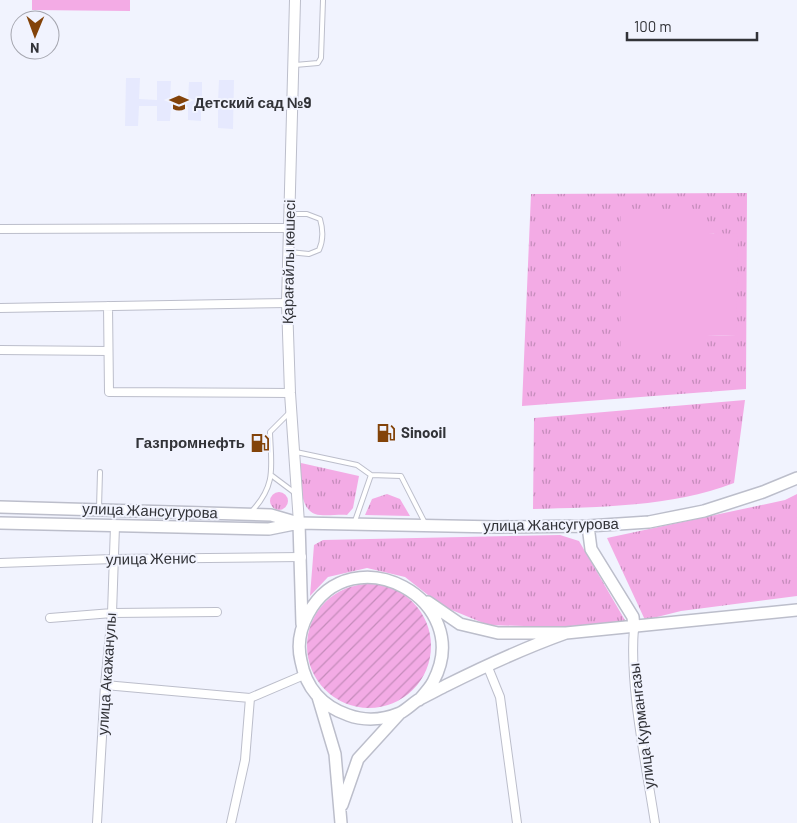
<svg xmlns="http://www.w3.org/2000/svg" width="797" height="823" font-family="Barlow,sans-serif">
  <defs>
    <pattern id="grass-tufts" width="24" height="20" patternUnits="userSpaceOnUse" patternTransform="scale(1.25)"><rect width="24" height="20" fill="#f3abe5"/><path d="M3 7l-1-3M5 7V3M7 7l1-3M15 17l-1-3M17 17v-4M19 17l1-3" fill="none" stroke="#c58cbb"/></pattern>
    <pattern id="garden-furrows" width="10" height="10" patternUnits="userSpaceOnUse" patternTransform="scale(1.25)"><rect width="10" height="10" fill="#f3abe5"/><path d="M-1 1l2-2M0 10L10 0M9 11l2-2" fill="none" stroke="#c58cbb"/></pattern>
  </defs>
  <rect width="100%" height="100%" fill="#f1f3fe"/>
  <path fill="#e6e9fe" d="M126,78H140L139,99L157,100V81H171L170,99L188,100L189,82H202V100L218,101L219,80H234L233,129L218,128V108L201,107V121L188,120V107L171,106L170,121H157V106H139L138,126H125Z"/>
  <path fill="url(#grass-tufts)" fill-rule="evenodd" d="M747,193L746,389L522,406L531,194ZM707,215V234L714,233L736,335L706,336V351Z
    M745,400L734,483C671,507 600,507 533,509L534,418Z
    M301,463L359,476L353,508L347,515C338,514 324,517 315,514C298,508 301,476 301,463Z
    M270 501a9 9 0 1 1 18 0a9 9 0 1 1-18 0Z
    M387,494L400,499L410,516L365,515L372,499Z
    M797,494V596L681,611L645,620L607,538L785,500Z
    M560,535L579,541L626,622L557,627L488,625L442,606L405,577L367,568L328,577L310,596L314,545L323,540Z"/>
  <path fill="url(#garden-furrows)" d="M307 646a62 62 0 1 1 124 0a62 62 0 1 1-124 0Z"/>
  <path fill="#f3abe5" d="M32,0H130V11L32,10Z
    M621,215H707V233L738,234L736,335L707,336L706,351H621Z"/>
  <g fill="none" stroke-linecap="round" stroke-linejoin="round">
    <g stroke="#bcbecb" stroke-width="6">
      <path id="service" d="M295,65L318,63L321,58L323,0
        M289,252L309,254L319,250C323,241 323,229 320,219L307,214H289
        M296,452L357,465L371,475
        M271,475L295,493
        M99,508L100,472
        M252,511C277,484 271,466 270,432L289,413
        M355,521L371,475L401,476L425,523"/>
    </g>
    <g stroke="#bcbecb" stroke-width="10">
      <path id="minor" d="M0,229L290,228
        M108,306L109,392L290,393
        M0,308L287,303
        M0,350L108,351
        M0,563L113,559L302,557
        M50,618L112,613L217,612
        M634,628C629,686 646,764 655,823
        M487,665L500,697L517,823
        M105,685L250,698
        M97,823L105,685L112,613L115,526
        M231,823L245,760L250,698L304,675"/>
    </g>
    <g stroke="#bcbecb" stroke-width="12">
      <path id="tertiary" d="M295,0L287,303L290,393L299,523"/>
    </g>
    <g stroke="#bcbecb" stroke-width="14">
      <path id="secondary" d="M0,507L271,515L295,522
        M0,523L269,529L299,523L498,527L588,526L649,522L704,511L763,492L797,478
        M299,523L302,624
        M588,526L591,549L633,617L634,628
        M428,602L460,624L498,633H566L797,610
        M318,697L335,754L341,823
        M419,700C424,694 430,688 433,682C477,600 352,533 308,614C300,629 297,645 301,661C306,688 322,706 348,715C364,721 383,720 400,713C406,710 412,704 418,700C427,695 436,691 445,686C485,666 524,648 566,633
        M342,805L358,759L400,713"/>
    </g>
    <use href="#service" stroke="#fff" stroke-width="4"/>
    <use href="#minor" stroke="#fff" stroke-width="8"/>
    <use href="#tertiary" stroke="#fff" stroke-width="10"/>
    <use href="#secondary" stroke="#fff" stroke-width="11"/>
  </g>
  <defs>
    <g id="school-bare" transform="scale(1.5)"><path d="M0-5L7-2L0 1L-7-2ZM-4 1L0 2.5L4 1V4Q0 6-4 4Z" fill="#834309" stroke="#f1f3fe" stroke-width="2.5" paint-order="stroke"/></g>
    <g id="fuel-bare" transform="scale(1.5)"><path d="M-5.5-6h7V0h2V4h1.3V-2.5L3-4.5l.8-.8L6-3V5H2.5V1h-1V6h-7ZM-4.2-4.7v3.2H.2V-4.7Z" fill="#834309" stroke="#f1f3fe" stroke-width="2.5" paint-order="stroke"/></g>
  </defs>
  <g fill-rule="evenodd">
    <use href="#school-bare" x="179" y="103"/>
    <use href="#fuel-bare" x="386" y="433"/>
    <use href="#fuel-bare" x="260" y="443"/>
  </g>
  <g text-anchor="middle" stroke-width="4" stroke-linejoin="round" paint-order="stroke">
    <g font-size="15" font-weight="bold" fill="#323338" stroke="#f1f3fe" text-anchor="start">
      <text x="194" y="108">Детский сад №9</text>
      <text x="401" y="438">Sinooil</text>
      <text x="245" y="448" text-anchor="end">Газпромнефть</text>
    </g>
    <g font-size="15" fill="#323338" stroke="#f1f3fe">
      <text transform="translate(289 262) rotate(-89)" y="5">Қарағайлы көшесі</text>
      <text transform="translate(150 511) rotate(2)" y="5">улица Жансугурова</text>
      <text transform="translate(551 525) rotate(-1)" y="5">улица Жансугурова</text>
      <text transform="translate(151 559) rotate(-1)" y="5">улица Женис</text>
      <text transform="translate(107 674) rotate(-86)" y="5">улица Акажанулы</text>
      <text transform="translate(642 726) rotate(-97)" y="5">улица Курмангазы</text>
    </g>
  </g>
  <g transform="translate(35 35) rotate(181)"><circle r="24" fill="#f1f3fe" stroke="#a5a6af"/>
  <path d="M0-4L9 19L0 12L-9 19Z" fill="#834309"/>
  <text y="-8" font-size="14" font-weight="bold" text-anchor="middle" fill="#323338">N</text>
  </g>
  <path d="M627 32v8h130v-8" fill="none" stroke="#323338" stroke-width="2.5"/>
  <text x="634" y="32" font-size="15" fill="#323338" stroke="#f1f3fe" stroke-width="4" paint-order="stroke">100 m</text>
</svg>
